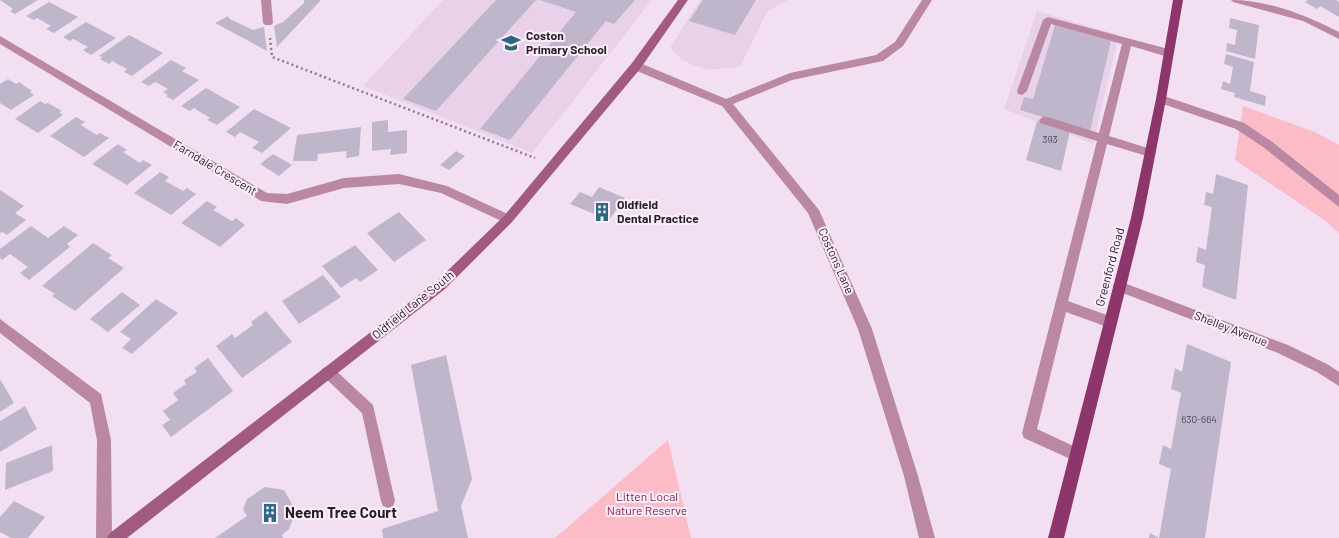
<svg xmlns="http://www.w3.org/2000/svg" width="1339" height="538" font-family="Barlow,sans-serif">
  <rect width="100%" height="100%" fill="#f2e0f2"/>
  <path fill="#e9d1e9" d="M443,0H652L532,153L363,86Z
    M700,0H788L767,12L740,67L707,70L683,61L670,48Z
    M1037,11L1119,35L1093,144L1004,109Z"/>
  <path fill="#fbbcc8" d="M1243,106L1315,132L1339,145V233L1324,220L1235,160Z
    M668,440L691,538H555Z"/>
  <path fill="#c0b6cc" d="M0,0H38L15,14L10,11L13,9Z
    M304,0H321L277,47L274,26L283,22L304,3Z
    M496,0H536L436,111L403,99Z
    M540,0H635L614,24L606,21L510,140L480,129L576,12Z
    M703,0H756L735,35L689,21Z
    M1308,0H1336L1339,2V17L1320,6L1317,9L1305,2Z
    M49,2L78,17L54,33L46,29L51,26L37,18L34,20L26,16Z
    M228,16L230,19L253,30L264,27L267,51L215,23Z
    M1230,18L1259,25L1255,59L1226,51L1227,43L1235,45L1237,30L1229,28Z
    M86,22L116,38L91,55L83,50L88,47L73,39L70,41L63,37Z
    M1055,25L1111,41L1090,131L1020,110L1024,97L1033,99Z
    M129,35L163,53L132,76L124,72L127,69L112,61L109,64L100,59L102,57L99,56Z
    M1226,54L1254,62L1250,91L1266,96L1265,106L1234,97L1235,93L1221,89L1223,81L1230,84L1233,67L1224,64Z
    M171,60L186,68L182,71L199,80L173,100L166,96L168,95L163,92L168,89L155,82L149,86L141,82Z
    M8,79L16,84L19,82L32,91L30,92L34,95L11,110L0,103V84Z
    M206,88L240,107L217,125L207,120L210,118L194,108L190,111L181,106Z
    M40,101L45,104L48,103L62,111L59,112L63,115L38,133L15,119Z
    M254,109L291,128L262,153L252,148L259,142L240,132L235,137L226,132Z
    M76,117L85,122L81,125L97,135L100,133L109,138L84,157L50,136Z
    M388,120V132L407,130V153L390,155L391,149L372,151V122Z
    M1037,121L1070,131L1061,171L1026,160Z
    M361,127L359,156L346,158L347,151L318,154L317,161H293L297,135Z
    M118,144L127,150L123,152L140,163L143,160L152,165L127,185L92,164Z
    M456,151L465,156L449,170L440,165Z
    M273,154L292,165L279,176L260,164Z
    M160,172L169,177L165,181L183,191L187,188L196,194L171,215L134,193Z
    M1216,174L1248,185L1236,300L1202,287L1205,265L1196,262L1198,247L1206,250L1212,207L1204,205L1206,192L1213,194Z
    M599,187L625,198L609,220L570,204L580,192L592,197Z
    M0,190L24,206L15,213L26,220L7,235L2,232L0,233Z
    M207,201L217,207L213,210L232,221L236,218L245,225L220,247L181,223Z
    M399,212L426,240L394,262L367,233Z
    M31,226L48,238L64,226L78,235L67,244L70,247L29,280L20,273L28,267L10,254L2,260L0,258V249Z
    M93,243L112,255L108,258L124,268L75,311L52,296L55,294L42,286Z
    M355,245L378,270L360,282L356,278L341,288L322,266Z
    M323,275L341,297L299,324L282,301Z
    M122,292L140,305L108,332L90,319Z
    M156,299L178,313L132,354L122,348L131,339L120,332Z
    M266,311L292,342L242,378L216,346L232,334L235,338L253,325L251,322Z
    M1187,344L1231,362L1205,538H1149L1150,533L1159,538L1171,469L1159,464L1163,445L1171,449L1181,393L1171,389L1175,368L1182,372Z
    M446,355L472,479L461,506L468,538H383L382,529L438,511L411,365Z
    M208,358L233,391L171,437L162,425L170,420L163,411L178,400L173,393L186,384L184,380L197,372L194,368Z
    M0,379L14,403L0,412Z
    M25,406L37,429L0,452V421Z
    M52,445L53,471L5,490L6,463Z
    M265,487L284,490L296,511L289,529L282,535L283,538H215L247,516L243,509L247,499Z
    M14,501L45,517L28,538H11L0,532V517Z"/>
  <g fill="none" stroke-linecap="round" stroke-linejoin="round">
    <path stroke="#897d89" stroke-width="2.5" stroke-dasharray="2 3" stroke-linecap="butt" d="M270,38L272,57L535,158"/>
    <path fill="#bb88a3" fill-rule="evenodd" d="M261,0H271L273,23L271,25H265L263,23Z
      M1048,17L1172,50L1173,53L1168,57L1131,46L1109,136L1154,150L1156,153L1150,157L1107,144L1068,301L1115,318L1117,322L1115,326L1110,328L1066,312L1037,429L1082,450L1084,455L1082,460L1077,462L1024,438L1022,433L1097,141L1040,123L1039,120L1044,116L1099,133L1122,44L1051,24L1027,91L1022,95L1018,94L1017,91L1043,20Z
      M1161,95L1244,123L1271,141L1339,195V207L1263,147L1236,129L1157,102L1156,99L1157,96Z
      M328,366L333,368L373,405L395,501L393,506L388,508L383,506L381,501L362,413L323,376L321,372L323,368Z"/>
    <path fill="#bb88a3" fill-rule="evenodd" d="M922,0H932L903,46L883,61L792,80L733,104L819,210L872,329L918,476L935,538H919L904,476L858,329L808,213L722,106L632,69L631,66L636,62L640,63L726,99L790,73L876,55L895,42Z
      M1231,0C1268,0 1306,15 1339,32V39L1303,21L1233,2Z
      M0,36L267,193L287,194L344,178L399,174L447,186L512,216L514,219L512,222L508,224L441,193L399,184L344,188L287,204L261,201L0,44Z
      M1119,281L1288,345L1327,364L1339,372V386L1317,372L1278,353L1115,290L1113,286L1115,282Z
      M0,319L101,394L111,440L112,538H96L97,440L90,403L0,333Z"/>
    <path fill="#a25a82" fill-rule="evenodd" d="M678,0H688L640,69L512,222L445,289L127,538H107L110,533L437,281L504,216L632,63Z"/>
    <path fill="#8d366b" fill-rule="evenodd" d="M1173,0H1183L1166,99L1143,218L1064,538H1048L1131,218L1156,99Z"/>
  </g>
  <defs>
    <g id="school-bare" transform="scale(1.5)"><path d="M0-5L7-2L0 1L-7-2ZM-4 1L0 2.5L4 1V4Q0 6-4 4Z" fill="#2c6980" stroke="#feeefd" stroke-width="2.5" paint-order="stroke"/></g>
    <g id="building-bare" transform="scale(1.5)"><path d="M-4-6H4V6H1V3H-1V6H-4ZM-2.5-4.3h1.7v1.8h-1.7ZM.8-4.3h1.7v1.8H.8ZM-2.5-1h1.7V.8h-1.7ZM.8-1h1.7V.8H.8Z" fill="#2c6980" stroke="#feeefd" stroke-width="2.5" paint-order="stroke"/></g>
  </defs>
  <g fill-rule="evenodd">
    <use href="#school-bare" x="511" y="43"/>
    <use href="#building-bare" x="602" y="212"/>
    <use href="#building-bare" x="270" y="513"/>
  </g>
  <g text-anchor="middle" stroke-width="4" stroke-linejoin="round" paint-order="stroke">
    <g font-size="10" fill="#4c4650">
      <text x="1050" y="143">393</text>
      <text x="1199" y="423">630-664</text>
    </g>
    <g font-size="12" font-weight="bold" fill="#262026" stroke="#feeefd" text-anchor="start">
      <text x="526" y="40">Coston<tspan x="526" dy="14">Primary School</tspan></text>
      <text x="617" y="209">Oldfield<tspan x="617" dy="14">Dental Practice</tspan></text>
    </g>
    <g font-size="12" fill="#262026" stroke="#feeefd">
      <text transform="translate(215 168) rotate(31)" y="4">Farndale Crescent</text>
      <text transform="translate(836 261) rotate(66)" y="4">Costons Lane</text>
      <text transform="translate(1110 267) rotate(-75)" y="4">Greenford Road</text>
      <text transform="translate(413 305) rotate(-39)" y="4">Oldfield Lane South</text>
      <text transform="translate(1231 329) rotate(21)" y="4">Shelley Avenue</text>
    </g>
    <g font-size="12" fill="#791d3b" stroke="#feeefd">
      <text x="647" y="501">Litten Local<tspan x="647" dy="14">Nature Reserve</tspan></text>
    </g>
    <g font-size="15" font-weight="bold" fill="#262026" stroke="#feeefd" text-anchor="start">
      <text x="285" y="518">Neem Tree Court</text>
    </g>
  </g>
</svg>
